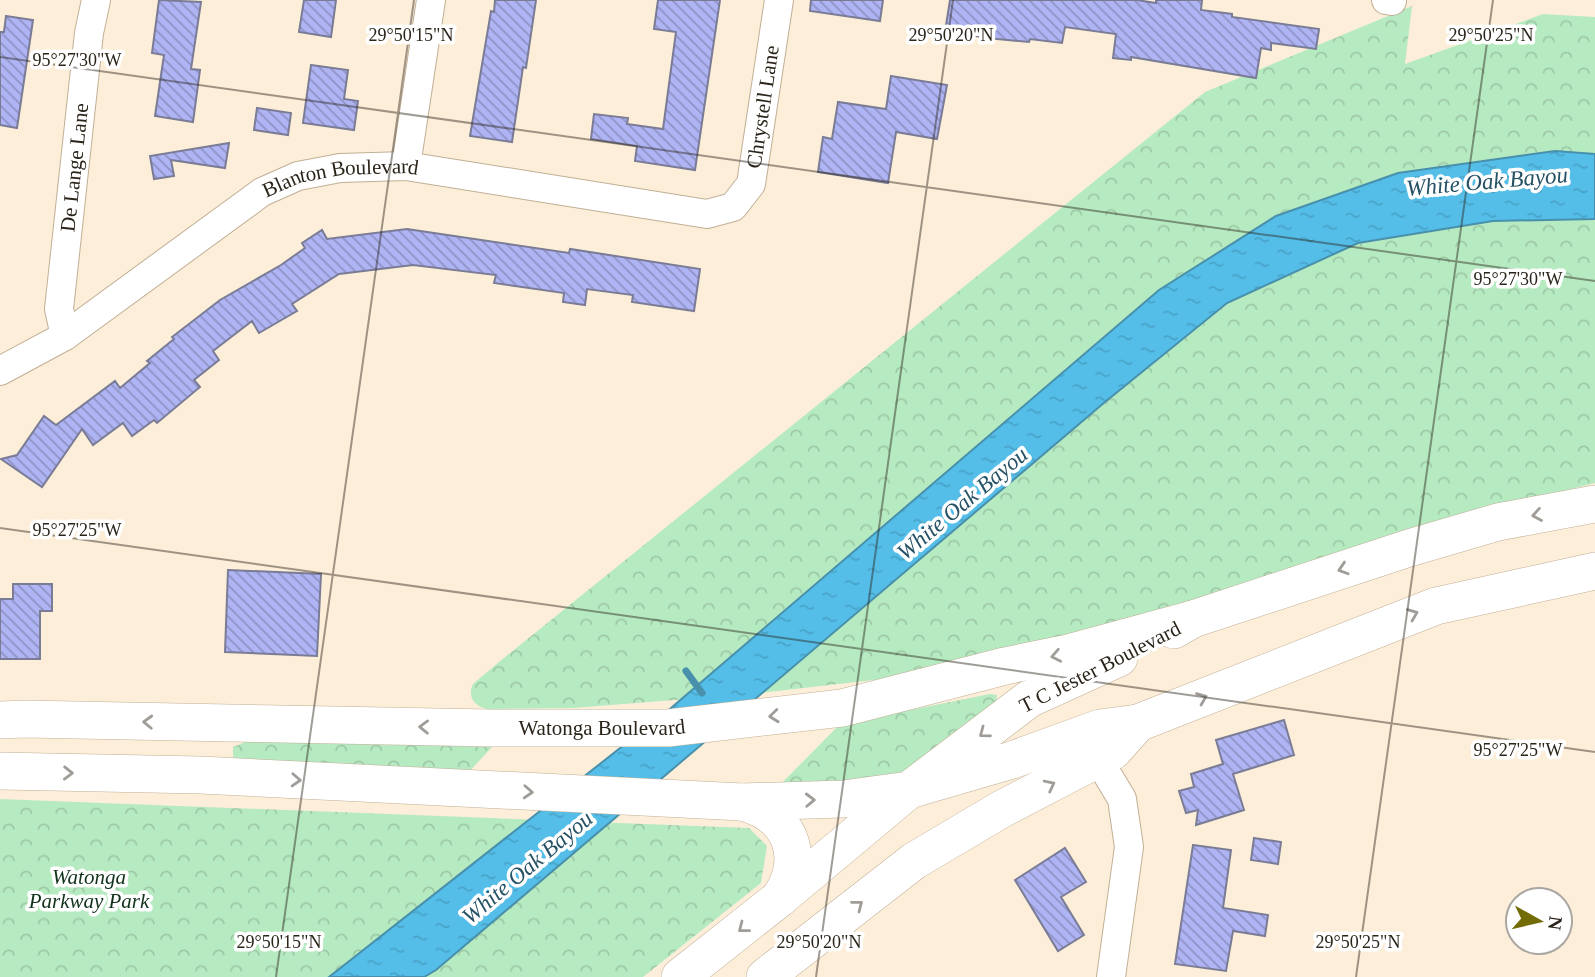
<svg xmlns="http://www.w3.org/2000/svg" width="1595" height="977" font-family="Georgia,serif">
  <defs>
    <pattern id="park-crowns" width="20" height="18" patternUnits="userSpaceOnUse" patternTransform="scale(1.75)"><rect width="20" height="18" fill="#b6eac1"/><path d="M2 6a3 3 0 1 1 6 0M12 15a3 3 0 1 1 6 0" fill="none" stroke="#9dc9a5"/></pattern>
    <pattern id="water-ripples" width="26" height="14" patternUnits="userSpaceOnUse" patternTransform="scale(1.75)"><rect width="26" height="14" fill="#54bee9"/><path d="M2 4q2-2 4 0t4 0M15 11q2-2 4 0t4 0" fill="none" stroke="#49a3c7"/></pattern>
    <pattern id="building-back-hatch" width="6" height="6" patternUnits="userSpaceOnUse" patternTransform="scale(1.75)"><rect width="6" height="6" fill="#afb4f4"/><path d="M-1 5l2 2M0 0l6 6M5-1l2 2" fill="none" stroke="#8f92c5"/></pattern>
  </defs>
  <rect width="100%" height="100%" fill="#fdeed9"/>
  <path fill="url(#park-crowns)" d="M1412,6L1405,64L1543,14L1595,17V483L1524,501L1223,597L926,674L750,694L573,708L487,709C474,706 467,696 473,684L499,662L1205,92Z
    M990,694L997,695L996,703L897,783L777,788L840,724Z
    M250,740L492,747L467,774L237,760L233,757V747Z
    M0,799L749,828L767,846L761,883L643,977H0Z"/>
  <path fill="url(#water-ripples)" stroke="#4890ab" stroke-width="2" d="M1555,151L1595,154V219L1493,221L1358,243L1227,303L1105,402L436,970L424,977H329L671,708L1159,290L1276,216L1398,173Z"/>
  <g fill="none" stroke-linecap="round" stroke-linejoin="round">
    <path stroke="#4890ab" stroke-width="7" d="M686,671L702,693"/>
  </g>
  <path fill="url(#building-back-hatch)" stroke="#7a7c96" stroke-width="2" d="M159,0L201,2L191,69L200,70L193,122L155,116L164,55L152,53Z
    M304,0H336L331,37L299,32Z
    M495,0H536L526,68L523,67L512,142L470,136L491,11L494,12Z
    M658,0H720L695,170L635,161L637,146L591,139L594,114L628,118L627,124L663,129L676,32L654,29Z
    M811,0H883L880,21L810,11Z
    M950,0H1137L1156,3V0H1202L1201,10L1232,14V17L1319,29L1316,49L1271,43V50L1261,48L1256,78L1131,57V60L1113,58L1116,34L1065,27L1062,43L1030,39L1029,42L997,39L945,32Z
    M6,16L33,20L17,128L0,125V32H4Z
    M311,65L348,70L344,99L358,101L354,130L303,123Z
    M891,76L947,85L937,139L896,132L888,183L818,172L823,137L832,139L838,102L886,109Z
    M257,108L291,113L288,135L254,130Z
    M229,143L225,168L171,160L174,176L154,179L150,156Z
    M407,229L569,253L570,249L700,269L694,311L632,302L633,295L587,289L585,305L563,302L564,293L494,283L496,275L413,265L339,274L292,304L297,311L259,333L252,321L213,351L219,360L194,380L200,387L157,423L154,420L132,436L123,423L93,445L82,429L42,487L1,459L17,455L44,416L56,425L115,381L120,388L150,363L147,361L174,339L172,337L220,300L281,265L305,248L302,243L322,230L327,239Z
    M228,570L321,574L317,656L225,652Z
    M13,584H52V611H40V659H0V599H13Z
    M1284,720L1294,755L1233,774L1244,810L1196,825L1198,810L1186,813L1179,791L1194,787L1191,774L1223,764L1216,740Z
    M1254,838L1281,842L1278,864L1251,860Z
    M1193,845L1231,850L1223,908L1268,915L1265,936L1233,931L1226,971L1175,964Z
    M1065,848L1086,882L1061,897L1084,935L1058,951L1015,880Z"/>
  <g fill="none" stroke-linecap="round" stroke-linejoin="round">
    <g stroke="#c1af96" stroke-width="30">
      <g id="minor">
        <path d="M1386,0L1392,1"/>
        <path d="M406,166L431,0"/>
        <path id="s1" d="M65,336L59,309L89,33L96,0"/>
        <path id="s2" d="M0,371L65,336L262,192L298,176L340,168L406,166L707,214L733,207L751,184L779,0"/>
        <path d="M1098,759L1122,799L1129,847L1111,977"/>
      </g>
    </g>
    <g stroke="#c1af96" stroke-width="38">
      <g id="major">
        <path d="M1174,630L1193,619L1409,548L1498,522L1595,504"/>
        <path id="s3" d="M0,720L25,719L492,728H668L842,708L1005,666L1068,653L1193,619"/>
        <path d="M0,771L200,775L742,802L843,799L909,790L1012,760L1100,728L1138,723"/>
        <path d="M742,802C790,814 807,856 780,898"/>
        <path d="M680,977L780,898L909,790L1029,699L1119,658"/>
        <path d="M765,977L914,861L1000,810L1113,751L1138,723L1436,606L1595,571"/>
      </g>
    </g>
    <use href="#minor" stroke="#fff" stroke-width="28"/>
    <use href="#major" stroke="#fff" stroke-width="37"/>
  </g>
  <defs><path id="oneway-chevron" d="M-2-3.5L2.5 0L-2 3.5" fill="none" stroke-width="1.6" stroke-linecap="round" stroke-linejoin="round" transform="scale(1.75)"/></defs>
  <g stroke="#a09c98">
    <use href="#oneway-chevron" transform="translate(1537 515) rotate(170)"/>
    <use href="#oneway-chevron" transform="translate(1343 569) rotate(162)"/>
    <use href="#oneway-chevron" transform="translate(1413 614) rotate(-22)"/>
    <use href="#oneway-chevron" transform="translate(1056 656) rotate(169)"/>
    <use href="#oneway-chevron" transform="translate(1202 698) rotate(-22)"/>
    <use href="#oneway-chevron" transform="translate(774 716) rotate(174)"/>
    <use href="#oneway-chevron" transform="translate(148 722) rotate(-178)"/>
    <use href="#oneway-chevron" transform="translate(424 727) rotate(-179)"/>
    <use href="#oneway-chevron" transform="translate(984 733) rotate(143)"/>
    <use href="#oneway-chevron" transform="translate(68 773) rotate(1)"/>
    <use href="#oneway-chevron" transform="translate(296 780) rotate(3)"/>
    <use href="#oneway-chevron" transform="translate(1050 785) rotate(-27)"/>
    <use href="#oneway-chevron" transform="translate(528 792) rotate(3)"/>
    <use href="#oneway-chevron" transform="translate(810 800) rotate(-2)"/>
    <use href="#oneway-chevron" transform="translate(858 905) rotate(-38)"/>
    <use href="#oneway-chevron" transform="translate(743 928) rotate(142)"/>
  </g>
  <path fill="none" stroke="#2b241a" stroke-width="2" stroke-opacity="0.45" d="M0,57L1595,281M0,528L1595,752M276,977L414,0M816,977L953,0M1356,977L1493,0"/>
  <g text-anchor="middle" stroke-width="7" stroke-linejoin="round" paint-order="stroke">
    <g font-size="21" fill="#2b241a" stroke="#fff">
      <text dy="7" stroke="none"><textPath href="#s2" startOffset="905">Chrystell Lane</textPath></text>
      <text dy="7" stroke="none"><textPath href="#s1" startOffset="170">De Lange Lane</textPath></text>
      <text dy="7" stroke="none"><textPath href="#s2" startOffset="399">Blanton Boulevard</textPath></text>
      <text transform="translate(1100 667) rotate(-27)" y="7">T C Jester Boulevard</text>
      <text dy="7" stroke="none"><textPath href="#s3" startOffset="602">Watonga Boulevard</textPath></text>
    </g>
    <g font-size="21" font-style="italic" fill="#12331c" stroke="#fff">
      <text x="89" y="884">Watonga<tspan x="89" dy="24">Parkway Park</tspan></text>
    </g>
    <g font-size="23" font-style="italic" fill="#265265" stroke="#fff">
      <text transform="translate(1487 181) rotate(-5)" y="8">White Oak Bayou</text>
      <text transform="translate(962 503) rotate(-40)" y="8">White Oak Bayou</text>
      <text transform="translate(527 867) rotate(-40)" y="8">White Oak Bayou</text>
    </g>
  </g>
  <g font-size="18" text-anchor="middle" fill="#2b241a" stroke="#fff" stroke-width="7" stroke-linejoin="round" paint-order="stroke">
    <text x="411" y="41">29°50'15"N</text>
    <text x="951" y="41">29°50'20"N</text>
    <text x="1491" y="41">29°50'25"N</text>
    <text x="77" y="66">95°27'30"W</text>
    <text x="1518" y="285">95°27'30"W</text>
    <text x="77" y="536">95°27'25"W</text>
    <text x="1518" y="756">95°27'25"W</text>
    <text x="279" y="948">29°50'15"N</text>
    <text x="819" y="948">29°50'20"N</text>
    <text x="1358" y="948">29°50'25"N</text>
  </g>
  <g transform="translate(1539 921) rotate(98)"><circle r="33" fill="#ffffff" stroke="#aaa7a3" stroke-width="2"/>
  <path d="M0-5L12 26L0 18L-12 26Z" fill="#736b05"/>
  <text y="-10" font-size="19" font-weight="bold" text-anchor="middle" fill="#2b241a">N</text>
  </g>
</svg>
